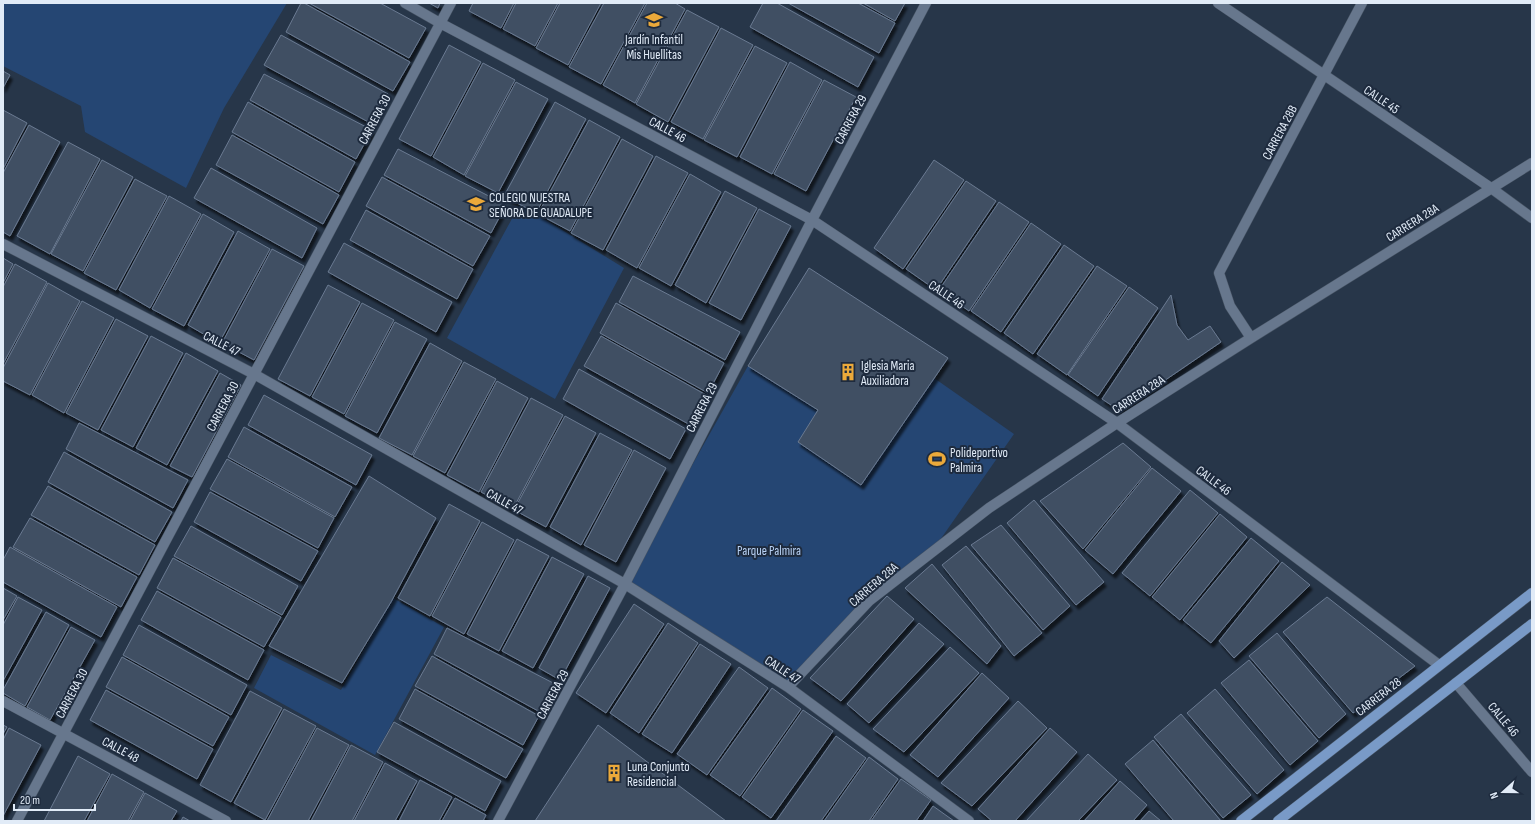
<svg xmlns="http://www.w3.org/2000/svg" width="1535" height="824" font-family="'Sofia Sans Condensed',sans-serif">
  <defs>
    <filter id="shadow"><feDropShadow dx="2.5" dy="4.5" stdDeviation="1" flood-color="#0009"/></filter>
  </defs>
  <rect width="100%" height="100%" fill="#273649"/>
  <path fill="#254673" d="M3,3H287L224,108L186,188L85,132L81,106L3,66Z
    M520,204L624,268L555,399L447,338Z
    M748,366L818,410L798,442L861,485L934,378L1014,434L940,540L869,601L788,687L625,584Z
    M393,598L444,627L375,755L254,688L271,655L341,690Z"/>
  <path fill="#404f64" stroke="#6a7a91" filter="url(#shadow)" d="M301,3H304L410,62L393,91L286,32Z
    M309,3H380L426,28L409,58Z
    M429,3H440L438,8Z
    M473,3H514L501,28L469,11Z
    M516,3H558L535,46L503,29Z
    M560,3H601L568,65L536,48Z
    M604,3H645L601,84L569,67Z
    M647,3H675L685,9L635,103L603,85Z
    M763,3H777L874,57L858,87L750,27Z
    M788,3H858L895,23L879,53Z
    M863,3H905L895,21Z
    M687,10L719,27L668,122L636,104Z
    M721,28L753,45L703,139L671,122Z
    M281,35L388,94L372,124L264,65Z
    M449,45L481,62L431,156L399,139Z
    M755,46L787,63L737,157L704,140Z
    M790,62L822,80L772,174L740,157Z
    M483,63L515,80L464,175L433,157Z
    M3,71L10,75L3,88Z
    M264,74L372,130L356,159L250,100Z
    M824,80L856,97L806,191L774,174Z
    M516,82L548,99L498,193L465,176Z
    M248,102L355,162L339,192L232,132Z
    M555,102L586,119L536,213L504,196Z
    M3,110L27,123L3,169Z
    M589,120L620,137L570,231L538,214Z
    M29,125L60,142L10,236L3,232V173Z
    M232,135L339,195L323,224L216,165Z
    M622,139L653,156L603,250L571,233Z
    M68,142L100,159L50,254L17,236Z
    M398,149L506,205L491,233L384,175Z
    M656,156L688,173L637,268L606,250Z
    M102,160L133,177L83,271L51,254Z
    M934,160L964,180L903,269L874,248Z
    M211,168L317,228L302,258L194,198Z
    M690,174L721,192L671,286L639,268Z
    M382,177L490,236L473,266L366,206Z
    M135,179L167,196L116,290L84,273Z
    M966,181L996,201L936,290L906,269Z
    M725,191L757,208L706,303L675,285Z
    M169,196L201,214L150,308L119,290Z
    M999,202L1029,222L969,311L939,290Z
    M759,209L791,226L741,320L709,303Z
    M366,210L473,269L457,299L350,240Z
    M203,214L234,232L184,326L152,309Z
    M1031,223L1061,244L1001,332L971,311Z
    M238,231L270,249L219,343L188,325Z
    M344,243L452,302L436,332L328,272Z
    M1064,245L1094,266L1033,354L1004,333Z
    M272,249L304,266L254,360L222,343Z
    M3,258L13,264L3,283Z
    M15,264L47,282L3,364V287Z
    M1097,266L1127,286L1067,375L1037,354Z
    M809,268L948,358L861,485L798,442L818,410L748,366Z
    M633,276L740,332L725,360L619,302Z
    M48,283L80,301L30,395L3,381V368Z
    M328,285L360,302L310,396L278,379Z
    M1129,287L1158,308L1098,396L1068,375Z
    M1171,295L1177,325L1188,340L1210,326L1221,342L1120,411L1102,399Z
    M82,301L114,318L64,413L32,395Z
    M362,303L394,320L344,414L312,397Z
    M616,303L724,363L708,393L600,333Z
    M116,319L148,336L98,430L66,413Z
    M395,322L427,339L377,433L345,416Z
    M151,336L183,353L133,447L101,430Z
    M601,336L708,396L692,426L584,366Z
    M430,343L462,361L412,455L379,438Z
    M186,353L218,371L167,465L136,448Z
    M464,362L496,379L445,473L413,456Z
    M579,369L686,429L670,459L563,399Z
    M220,373L241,385L192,477L170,466Z
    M497,381L528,398L479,492L447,475Z
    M264,395L372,455L356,485L248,425Z
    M531,398L563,415L513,509L481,492Z
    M565,416L596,433L546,527L514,510Z
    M79,423L188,480L173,508L66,449Z
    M244,427L352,487L335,517L228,457Z
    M600,433L632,450L581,545L550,527Z
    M1123,443L1151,467L1083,549L1040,501Z
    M634,450L666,468L616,562L584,545Z
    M64,452L172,512L155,542L48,482Z
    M227,459L334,518L318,548L210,489Z
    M1152,468L1181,491L1113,574L1085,550Z
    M369,476L436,518L391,602L342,683L269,646Z
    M48,486L155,545L139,575L31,515Z
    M1190,490L1218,513L1150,596L1122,573Z
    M210,492L318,551L301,581L194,522Z
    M1034,500L1104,582L1076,605L1007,523Z
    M449,504L480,521L430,616L398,598Z
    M1220,514L1247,537L1180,620L1152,597Z
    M30,518L137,577L121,607L13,547Z
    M482,522L514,540L464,634L432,616Z
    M1001,525L1070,606L1043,630L971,545Z
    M191,526L298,586L282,615L174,556Z
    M1251,538L1279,561L1211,643L1183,620Z
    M517,539L549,556L499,651L467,634Z
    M966,546L1042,633L1014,656L942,565Z
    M10,547L117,607L101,637L3,582V560Z
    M552,557L584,574L533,668L502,651Z
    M173,558L281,617L264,647L157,588Z
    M1282,562L1310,585L1234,658L1219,641Z
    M932,564L1001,646L987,664L905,588Z
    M588,576L610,588L560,680L539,668Z
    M3,588L17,596L3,620Z
    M157,591L264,650L248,680L141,620Z
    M887,596L914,619L841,701L810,678Z
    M18,597L42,610L3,681V625Z
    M1327,597L1415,666L1353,713L1283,632Z
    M634,604L664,624L606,713L576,693Z
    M46,612L69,625L25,706L3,693V690Z
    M668,623L698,643L639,733L610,713Z
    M919,623L944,644L869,723L847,704Z
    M139,625L247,685L231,715L123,655Z
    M71,627L95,640L50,720L27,707Z
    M447,628L555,684L540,712L434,654Z
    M1277,633L1346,714L1319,738L1249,656Z
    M700,644L731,664L672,753L642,734Z
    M950,647L979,673L904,752L873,729Z
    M432,656L539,716L523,745L415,686Z
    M122,657L229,717L213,746L106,687Z
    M1249,660L1318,741L1290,765L1221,683Z
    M739,667L768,688L707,775L677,754Z
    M982,673L1009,698L938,777L910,755Z
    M772,688L801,709L740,796L710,775Z
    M415,689L523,749L506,778L399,719Z
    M1215,689L1284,770L1257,794L1187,713Z
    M106,690L213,749L197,779L90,720Z
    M250,691L282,708L231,802L200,785Z
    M1018,701L1047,728L972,806L941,783Z
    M284,709L316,726L265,820L234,803Z
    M803,710L833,731L771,818L742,797Z
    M1181,714L1251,795L1223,818L1154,737Z
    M394,722L501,781L485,811L377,752Z
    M3,725L7,727L3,734Z
    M598,725L726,821H535Z
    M9,728L41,745L3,816V740Z
    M317,728L349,745L308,821H267Z
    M1050,728L1077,752L1015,821H992L978,809Z
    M836,736L866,758L821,821H776Z
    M1153,740L1221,821H1174L1125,764Z
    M351,745L383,762L352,821H311Z
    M1088,754L1117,780L1078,821H1026Z
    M78,756L110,774L84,821H44Z
    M869,757L898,779L869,821H824Z
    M385,763L417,781L395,821H354Z
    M112,774L144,792L128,821H87Z
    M901,779L931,800L916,821H871Z
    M420,780L452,797L439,821H399Z
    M1120,781L1147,805L1133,821H1084Z
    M145,793L177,811L171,821H130Z
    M455,798L486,815L483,821H442Z
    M933,806L954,821H923Z
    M1149,811L1161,821H1140Z
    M183,817L190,821H181Z"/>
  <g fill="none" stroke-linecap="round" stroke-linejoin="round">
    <g stroke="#465363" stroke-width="11">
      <path id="minor" d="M405,3L440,23L812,220L1117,423L1439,665
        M1218,3L1491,188L1532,218
        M3,244L254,374L625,584L788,687L969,821
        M1251,338L1230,306L1219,273L1362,3
        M1456,683L1532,772
        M788,687L869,601L989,508L1117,423L1251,338L1532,163
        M3,701L226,821
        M17,821L451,3
        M498,821L625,584L812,220L926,3"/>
    </g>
    <g stroke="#465363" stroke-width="11">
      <path id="major" d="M1241,821L1532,593
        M1278,821L1532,624"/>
    </g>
    <use href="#minor" stroke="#67778d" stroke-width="10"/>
    <use href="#major" stroke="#799ac7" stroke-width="10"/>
  </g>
  <defs>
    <g id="school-bare" transform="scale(1.38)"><path d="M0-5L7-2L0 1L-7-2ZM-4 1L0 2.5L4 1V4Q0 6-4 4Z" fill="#eba93a" stroke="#1e2b3e" stroke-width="2.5" paint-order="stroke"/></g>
    <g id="building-bare" transform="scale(1.38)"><path d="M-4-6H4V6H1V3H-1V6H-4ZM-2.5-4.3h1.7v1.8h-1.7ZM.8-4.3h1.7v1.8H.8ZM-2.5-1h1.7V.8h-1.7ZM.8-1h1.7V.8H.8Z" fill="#eba93a" stroke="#1e2b3e" stroke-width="2.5" paint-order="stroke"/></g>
    <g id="stadium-bare" transform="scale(1.38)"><path d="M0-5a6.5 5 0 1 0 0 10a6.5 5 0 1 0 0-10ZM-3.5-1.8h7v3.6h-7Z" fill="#eba93a" stroke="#1e2b3e" stroke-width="2.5" paint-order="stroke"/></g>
  </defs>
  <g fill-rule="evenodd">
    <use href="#school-bare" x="654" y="20"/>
    <use href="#school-bare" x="476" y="204"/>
    <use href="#building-bare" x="848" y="372"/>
    <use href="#stadium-bare" x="937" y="459"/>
    <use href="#building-bare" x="614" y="773"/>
  </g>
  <g text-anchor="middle" stroke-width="4" stroke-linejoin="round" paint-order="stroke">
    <g font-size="13" fill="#e1ebf7" stroke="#1e2b3e" text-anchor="start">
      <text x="654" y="44" text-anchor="middle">Jardín Infantil<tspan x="654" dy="15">Mis Huellitas</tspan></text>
      <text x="489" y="202">COLEGIO NUESTRA<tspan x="489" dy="15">SEÑORA DE GUADALUPE</tspan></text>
      <text x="861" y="370">Iglesia Maria<tspan x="861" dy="15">Auxiliadora</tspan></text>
      <text x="950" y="457">Polideportivo<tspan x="950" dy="15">Palmira</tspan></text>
      <text x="627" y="771">Luna Conjunto<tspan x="627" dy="15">Residencial</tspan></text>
    </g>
    <g font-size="13" fill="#e1ebf7" stroke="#1e2b3e">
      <text transform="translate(1382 99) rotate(34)" y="5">CALLE 45</text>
      <text transform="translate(374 119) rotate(-62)" y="5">CARRERA 30</text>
      <text transform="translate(850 119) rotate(-62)" y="5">CARRERA 29</text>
      <text transform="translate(668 129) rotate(28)" y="5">CALLE 46</text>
      <text transform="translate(1279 132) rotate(-62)" y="5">CARRERA 28B</text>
      <text transform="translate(1412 222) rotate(-32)" y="5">CARRERA 28A</text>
      <text transform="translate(947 294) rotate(34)" y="5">CALLE 46</text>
      <text transform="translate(222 343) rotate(27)" y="5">CALLE 47</text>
      <text transform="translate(1138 394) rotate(-33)" y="5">CARRERA 28A</text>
      <text transform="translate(222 406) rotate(-62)" y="5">CARRERA 30</text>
      <text transform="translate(701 407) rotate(-63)" y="5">CARRERA 29</text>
      <text transform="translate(1214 480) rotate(37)" y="5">CALLE 46</text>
      <text transform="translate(505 501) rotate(29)" y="5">CALLE 47</text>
      <text transform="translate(873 584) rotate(-41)" y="5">CARRERA 28A</text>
      <text transform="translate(783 669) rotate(33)" y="5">CALLE 47</text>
      <text transform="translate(71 693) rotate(-62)" y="5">CARRERA 30</text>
      <text transform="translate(552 694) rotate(-62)" y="5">CARRERA 29</text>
      <text transform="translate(1378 696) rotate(-38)" y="5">CARRERA 28</text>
      <text transform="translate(1504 719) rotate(50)" y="5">CALLE 46</text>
      <text transform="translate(121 749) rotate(28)" y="5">CALLE 48</text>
    </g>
    <g font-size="13" fill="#b9d2f5" stroke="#1e2b3e">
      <text x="769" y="555">Parque Palmira</text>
    </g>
  </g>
  <rect width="1535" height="824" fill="none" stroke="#e1ebf7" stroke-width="8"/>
  <g transform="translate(1503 792) rotate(249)" stroke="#1e2b3e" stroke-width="3" paint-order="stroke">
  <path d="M0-3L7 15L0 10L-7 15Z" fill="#e1ebf7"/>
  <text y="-6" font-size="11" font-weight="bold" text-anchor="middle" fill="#e1ebf7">N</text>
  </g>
  <path d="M14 804v6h81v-6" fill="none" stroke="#e1ebf7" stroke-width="2"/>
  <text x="20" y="804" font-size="12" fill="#e1ebf7" stroke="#1e2b3e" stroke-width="3" paint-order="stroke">20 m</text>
</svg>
